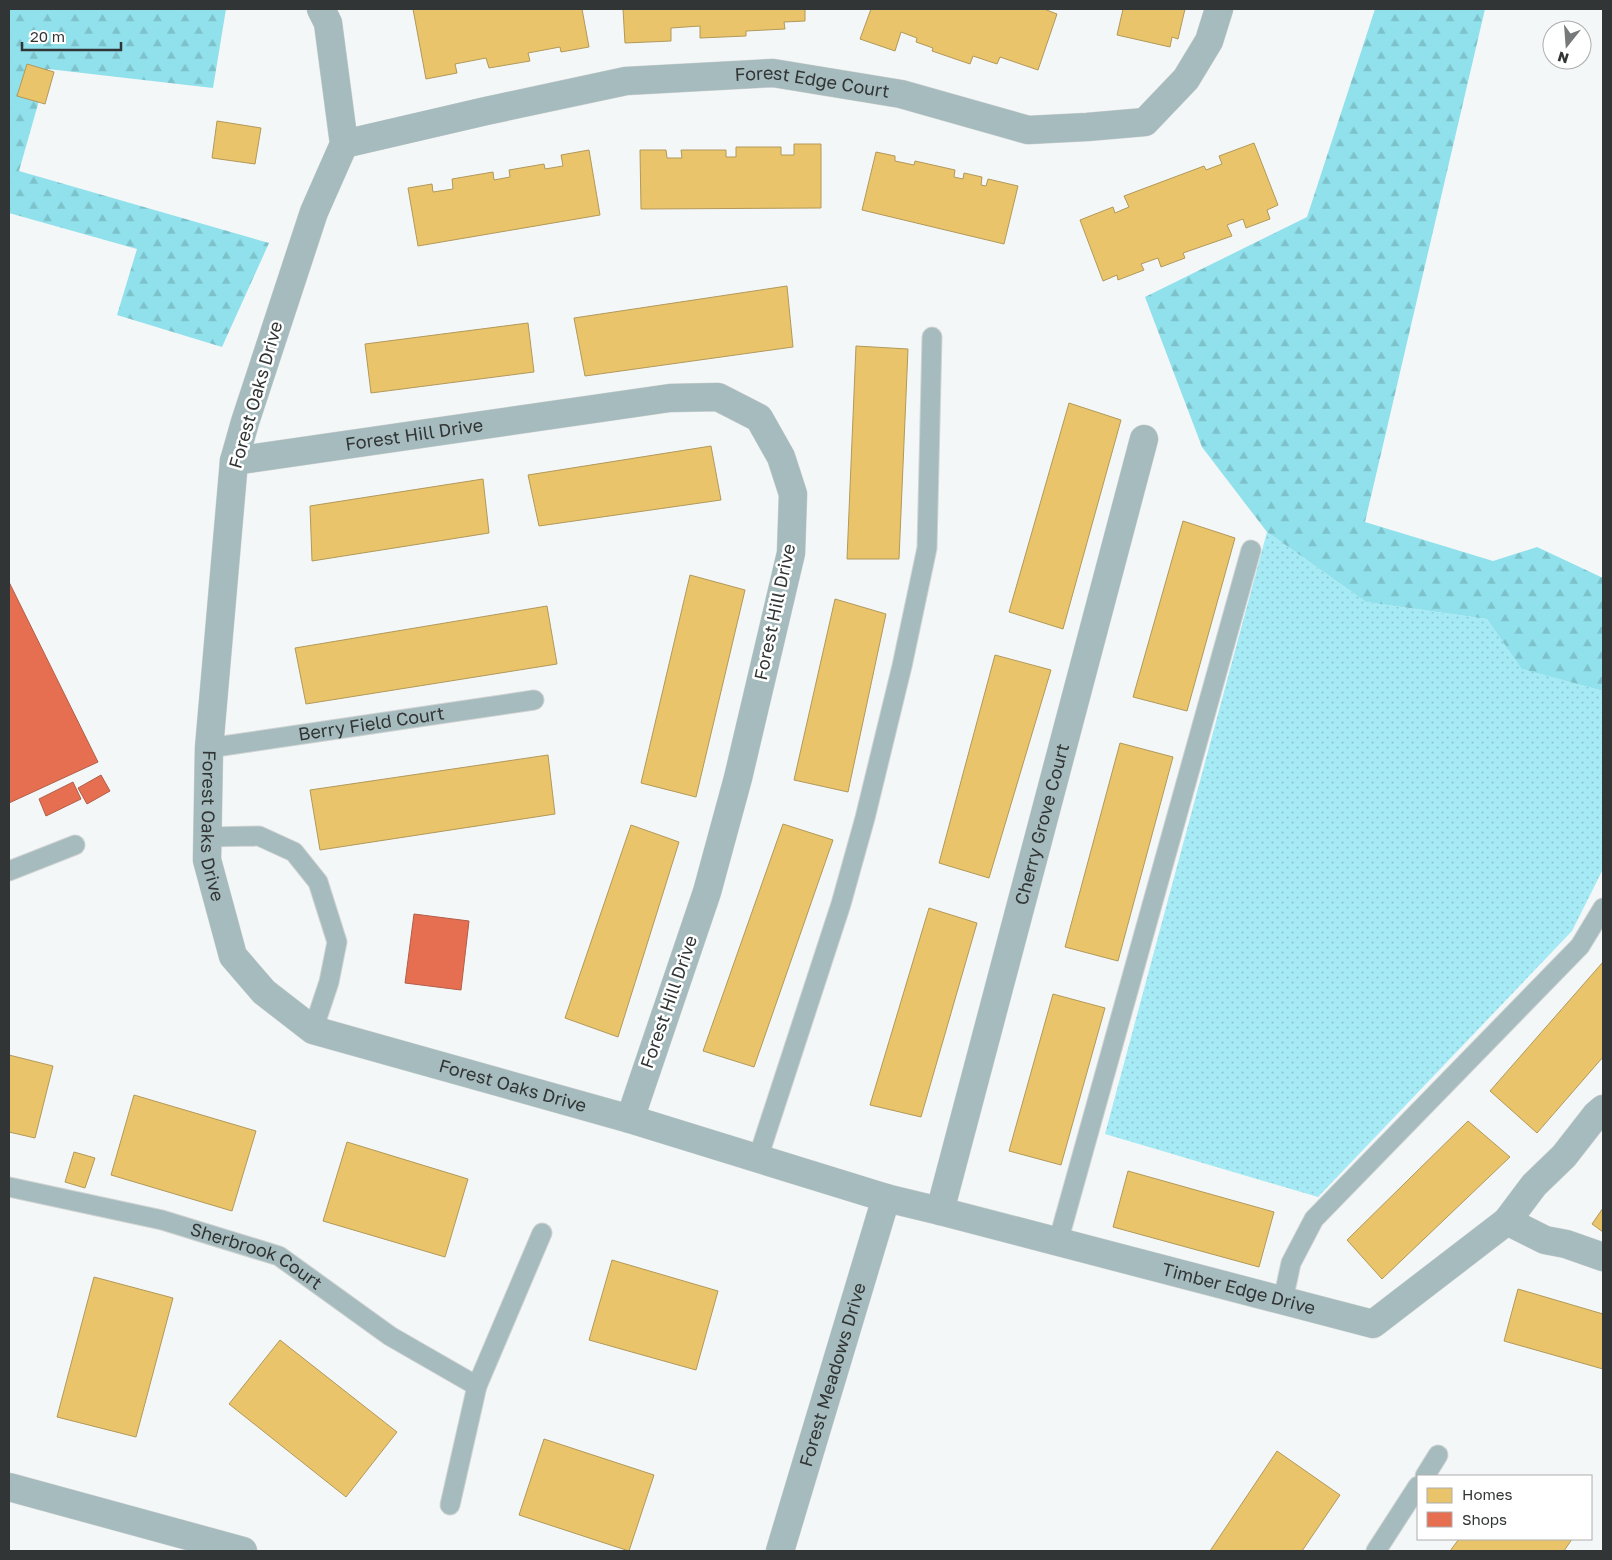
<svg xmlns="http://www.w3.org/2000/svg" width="1612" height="1560" font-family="'Golos Text',sans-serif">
  <defs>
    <pattern id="grass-dots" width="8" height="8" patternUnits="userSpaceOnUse" patternTransform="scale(1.25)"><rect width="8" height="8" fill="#a5eaf5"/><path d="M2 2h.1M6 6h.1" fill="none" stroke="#8ec9d3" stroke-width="1.8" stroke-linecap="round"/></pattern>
    <pattern id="forest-firs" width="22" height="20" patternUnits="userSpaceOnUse" patternTransform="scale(1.25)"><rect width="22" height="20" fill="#90e1ec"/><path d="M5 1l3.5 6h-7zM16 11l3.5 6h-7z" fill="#7dc2cb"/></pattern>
  </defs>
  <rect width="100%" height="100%" fill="#f3f7f7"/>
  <path fill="url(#grass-dots)" d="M1267,532L1366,602L1487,619L1523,669L1603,691V869L1572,931L1318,1197L1105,1134Z"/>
  <path fill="url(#forest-firs)" d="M9,9H226L213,88L48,69L19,171L269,243L222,347L117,315L137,249L9,213Z
    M1375,9H1485L1365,522L1493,561L1537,547L1603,578V691L1522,669L1487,619L1366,602L1267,532L1202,447L1145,297L1307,217Z"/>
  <path fill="#e9c46a" stroke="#b2995a" d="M413,9H582L589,47L561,52L560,47L528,53L530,61L489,68L486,58L455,64L457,73L426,79Z
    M623,9H805V21L784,22L785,29L746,31V36L700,38V26L671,28V41L625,43Z
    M871,9H1044L1057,14L1038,70L1000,57L997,64L973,56L970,64L932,51L933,48L916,42L917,38L901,32L895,51L860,39Z
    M1123,9H1185L1178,39L1172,37L1170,47L1117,35Z
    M27,64L54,72L45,104L17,96Z
    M217,121L261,128L255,164L212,158Z
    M1254,143L1278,205L1267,210L1270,219L1246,228L1243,219L1227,225L1232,236L1183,253L1185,258L1161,267L1158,258L1141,264L1144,270L1118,280L1117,275L1103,281L1080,220L1113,207L1115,213L1129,207L1124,196L1204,166L1206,170L1222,164L1219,156Z
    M794,144H821V208L641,209L640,150H666L667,158H682L681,150H726V157H736V147H781V155H794Z
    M589,150L600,215L418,246L408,188L432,184L433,192L453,189L452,179L493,172L494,180L510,177L509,170L544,164L545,169L563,166L561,155Z
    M876,152L895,156V161L914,165L915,161L955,170L954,177L963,179L964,173L982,177L981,185L986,186L988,179L1018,186L1004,244L862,210Z
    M787,286L793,347L585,376L574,318Z
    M528,323L534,372L371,393L365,344Z
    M856,346L908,349L899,559H847Z
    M1069,403L1121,420L1063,629L1009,612Z
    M711,446L721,500L539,526L528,475Z
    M483,479L489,533L312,561L310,506Z
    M1183,521L1235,538L1187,711L1133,697Z
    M690,575L745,590L696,797L641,783Z
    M835,599L886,614L848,792L794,780Z
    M547,606L557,664L306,704L295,648Z
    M995,655L1051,670L989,878L939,863Z
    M1120,743L1173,757L1118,961L1065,947Z
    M548,755L555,814L320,850L310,790Z
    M783,824L833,840L754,1067L703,1051Z
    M631,825L679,842L618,1037L565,1018Z
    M929,908L977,923L921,1117L870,1105Z
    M1603,962V1057L1537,1133L1490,1091Z
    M1053,994L1105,1008L1061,1165L1009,1151Z
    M9,1055L53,1066L35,1138L9,1132Z
    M134,1095L256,1131L232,1211L111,1175Z
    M1468,1121L1510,1157L1382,1279L1347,1240Z
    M347,1142L468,1179L445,1257L323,1221Z
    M74,1152L95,1158L85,1188L65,1182Z
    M1128,1171L1274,1212L1259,1267L1113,1227Z
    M1603,1208V1232L1592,1224Z
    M612,1260L718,1291L696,1370L589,1340Z
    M94,1277L173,1298L136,1437L57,1417Z
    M1518,1289L1603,1314V1369L1504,1341Z
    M280,1340L397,1432L346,1497L229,1404Z
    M544,1439L654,1475L629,1551L519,1515Z
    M1277,1451L1340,1495L1302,1551H1210Z
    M1459,1539H1572L1564,1551H1450Z"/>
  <path fill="#e76f51" stroke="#b15e49" d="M9,582L98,762L9,803Z
    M101,775L110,791L87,804L78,788Z
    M73,782L81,799L46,816L39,799Z
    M414,914L469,921L461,990L405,983Z"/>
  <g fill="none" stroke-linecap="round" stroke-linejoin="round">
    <g stroke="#d1d3d3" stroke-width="21">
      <g id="lane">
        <path id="s1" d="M209,748L534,700"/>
        <path d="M207,837L259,836L294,852L318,882L337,942L329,982L313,1030"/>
        <path d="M9,871L75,845"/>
        <path d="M758,1158L841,904L865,818L902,666L927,548L932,337"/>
        <path id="s2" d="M9,1187L162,1220L279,1256L390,1336L477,1386L542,1233"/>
        <path d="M1058,1242L1251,550"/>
        <path d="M1283,1300L1291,1263L1314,1219L1580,946L1603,908"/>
        <path d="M1425,1476L1438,1455"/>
        <path d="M450,1505L477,1386"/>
        <path d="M1376,1551L1418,1486"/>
      </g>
    </g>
    <g stroke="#d1d3d3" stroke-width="29">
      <g id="street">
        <path id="s3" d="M321,9L328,23L344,144L314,212L245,422L234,461L209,748L207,860L233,956L264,992L313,1030L630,1119L886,1198L940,1211L1373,1324L1507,1221"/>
        <path id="s4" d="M344,144L486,111L626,81L773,73L901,94L1028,130L1087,127L1145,122L1186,79L1209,41L1219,9"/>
        <path id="s5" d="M234,461L670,398L718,397L759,418L781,457L793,494L791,553L738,778L707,892L630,1119"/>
        <path d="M1603,1109L1596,1115L1564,1156L1534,1185L1507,1221L1545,1240L1566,1244L1603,1257"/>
        <path id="s6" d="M940,1211L1144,439"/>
        <path d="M9,1487L243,1551"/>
        <path id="s7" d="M780,1551L886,1198"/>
      </g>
    </g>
    <use href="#lane" stroke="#a5bbbd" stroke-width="19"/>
    <use href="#street" stroke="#a5bbbd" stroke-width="28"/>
  </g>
  <g text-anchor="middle" stroke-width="5" stroke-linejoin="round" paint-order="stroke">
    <g font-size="18" fill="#323535" stroke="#fff">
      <text dy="6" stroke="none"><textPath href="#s4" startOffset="476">Forest Edge Court</textPath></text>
      <text transform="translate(256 395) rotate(-74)" y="6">Forest Oaks Drive</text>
      <text dy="6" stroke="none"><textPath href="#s5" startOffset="182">Forest Hill Drive</textPath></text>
      <text transform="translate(775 612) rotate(-78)" y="6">Forest Hill Drive</text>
      <text dy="6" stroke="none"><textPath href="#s1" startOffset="164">Berry Field Court</textPath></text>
      <text dy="6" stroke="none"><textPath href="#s3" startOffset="840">Forest Oaks Drive</textPath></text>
      <text dy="6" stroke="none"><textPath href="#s6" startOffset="400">Cherry Grove Court</textPath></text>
      <text transform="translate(669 1002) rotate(-71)" y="6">Forest Hill Drive</text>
      <text dy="6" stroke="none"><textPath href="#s3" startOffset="1290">Forest Oaks Drive</textPath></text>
      <text dy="6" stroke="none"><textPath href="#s2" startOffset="258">Sherbrook Court</textPath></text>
      <text dy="6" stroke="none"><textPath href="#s3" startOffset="2044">Timber Edge Drive</textPath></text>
      <text dy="6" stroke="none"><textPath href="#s7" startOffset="184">Forest Meadows Drive</textPath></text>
    </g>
  </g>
  <rect width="1612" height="1560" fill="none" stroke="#323535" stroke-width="20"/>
  <rect x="1417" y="1475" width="175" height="65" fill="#ffffff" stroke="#adaeae"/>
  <rect x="1427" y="1488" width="25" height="15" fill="#e9c46a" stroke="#adaeae"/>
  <text x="1462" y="1500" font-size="15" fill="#323535">Homes</text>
  <rect x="1427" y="1512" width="25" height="15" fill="#e76f51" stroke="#adaeae"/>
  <text x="1462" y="1525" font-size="15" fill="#323535">Shops</text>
  <g transform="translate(1567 45) rotate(197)"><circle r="24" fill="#ffffff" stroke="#adaeae"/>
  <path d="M0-4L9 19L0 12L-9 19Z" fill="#767979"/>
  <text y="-8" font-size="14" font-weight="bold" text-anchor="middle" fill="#323535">N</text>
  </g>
  <path d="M22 42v8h99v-8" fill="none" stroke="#323535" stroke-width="2.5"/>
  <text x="30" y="42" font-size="15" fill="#323535" stroke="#ffffff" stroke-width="4" paint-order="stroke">20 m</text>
</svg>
